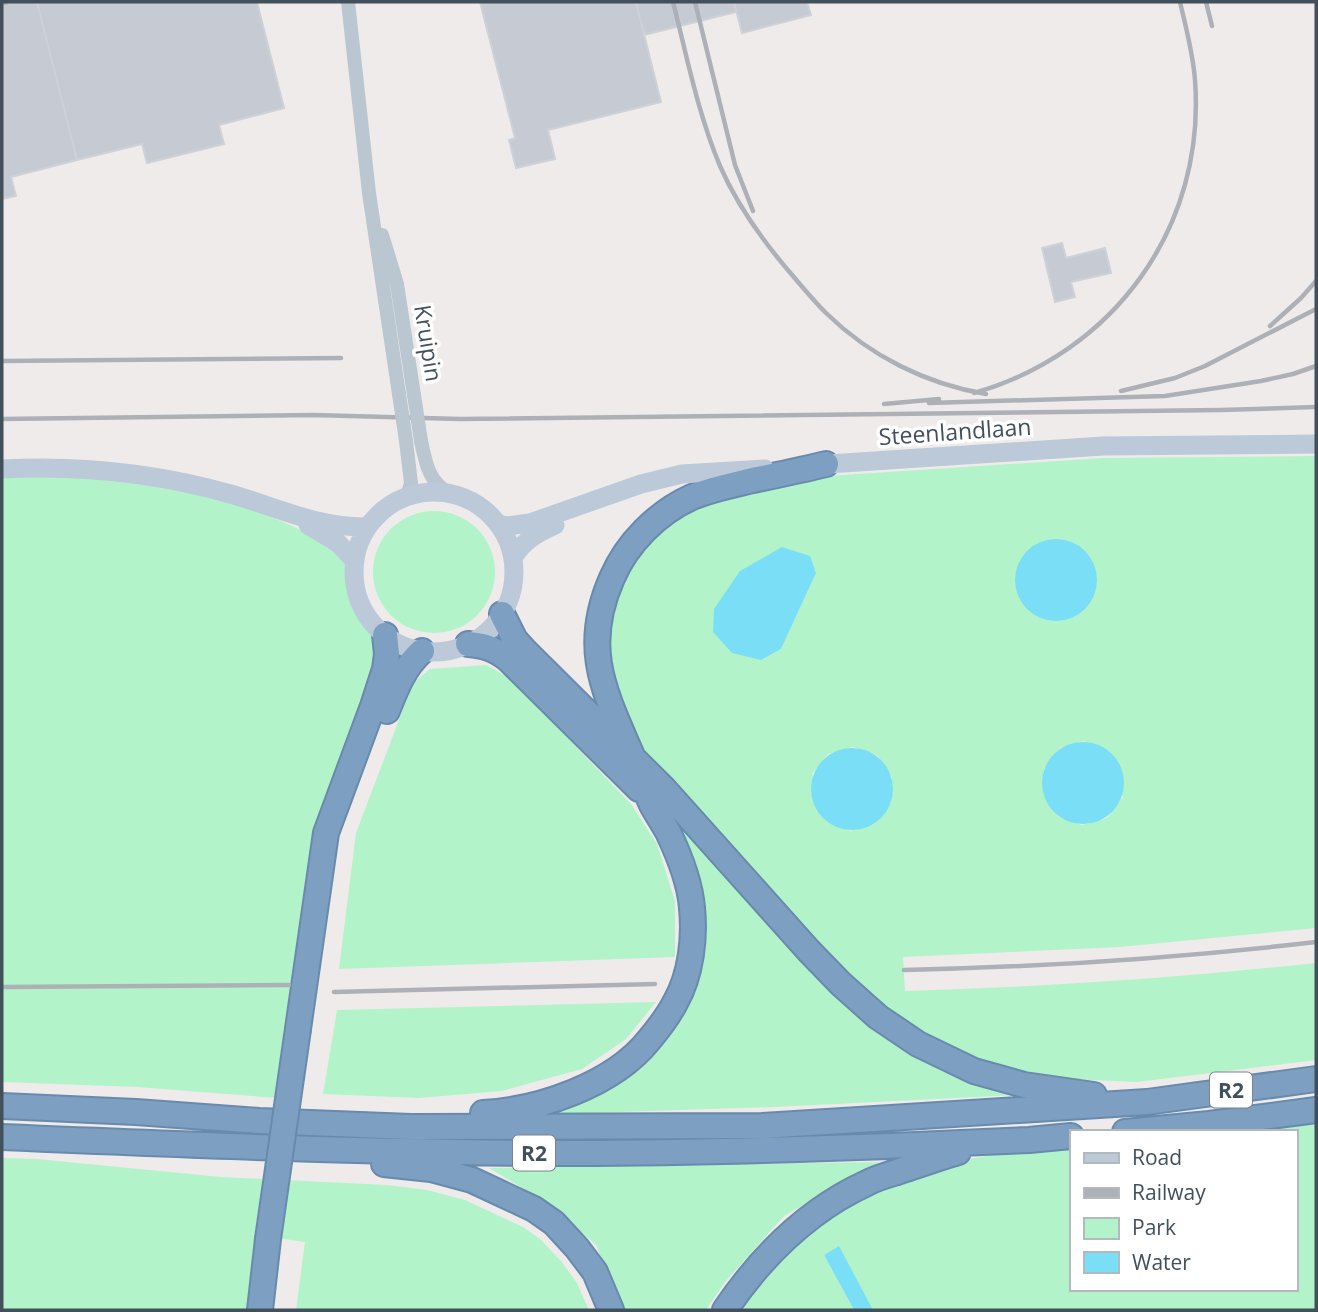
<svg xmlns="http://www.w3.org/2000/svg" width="1318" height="1312" font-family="'Open Sans',sans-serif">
<rect width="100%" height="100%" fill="#efebeb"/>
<path fill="#b2f3ca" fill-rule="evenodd" d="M1316 456V928L1120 947 903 957 905 991C1043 987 1179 978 1316 963V1060L1137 1082 1071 1079 1026 1073 978 1059 924 1034 885 1008 849 975 644 751 622 704 614 677 610 647 611 623 618 596 628 572 640 554 654 539 675 522 696 510 723 499 827 476 1103 458ZM816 573 781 649 761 660ZM1084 741 1123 797 1107 818 1082 825 1058 816 1044 768 1060 748ZM853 747 877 755 892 777 891 803 875 823 850 831 812 774 828 754Z
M45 476C70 477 95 478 120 481 183 488 279 510 330 548 336 553 341 558 346 564L345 578 349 596 356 614 366 629 376 639 378 654 289 1028H284L277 1098 137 1087 2 1082V478Z
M373 572a61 61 0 1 1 122 0a61 61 0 1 1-122 0Z
M486 665 510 678 631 804 657 844 675 901V957L339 969 356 833 413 683 430 669Z
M678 822 852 1010 1016 1095 775 1107 556 1114 634 1072 676 1024 702 906Z
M656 1002 626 1039 582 1069 502 1091 419 1098 323 1094 337 1010Z
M1316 1123V1310H873L838 1247 824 1255 854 1310H736L746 1296 813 1226 872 1190 962 1160 1030 1149 1071 1146V1289H1295V1132H1249Z
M2 1158 37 1159 221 1177 387 1185 427 1190 465 1200 523 1227 540 1239 561 1261 577 1283 589 1310H296L305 1242 251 1234 257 1237 249 1310H2Z
M879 1162 784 1216 725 1282 706 1310H623L596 1245 549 1204 489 1168Z"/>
<path fill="#7adff6" d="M1015 580a41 41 0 1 1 82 0a41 41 0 1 1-82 0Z
M782 547 810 556 816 573 781 649 761 660 732 653 713 632 714 609 740 571Z
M1042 783a41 41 0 1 1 82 0a41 41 0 1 1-82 0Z
M811 789a41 41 0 1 1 82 0a41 41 0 1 1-82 0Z
M839 1246 873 1310H854L824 1255Z"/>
<path fill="#c6cad2" stroke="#ced2d8" stroke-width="2" d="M2 2H37L77 160 11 177 16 196 2 199Z
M37 2H257L284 108 219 125 224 144 147 163 142 144 77 160Z
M480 2H636L661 102 548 130 555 159 516 168 509 140 515 138Z
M636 2H734L736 12 644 35Z
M734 2H807L811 15 742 33Z
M1062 243 1066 258 1105 248 1111 273 1071 282 1075 297 1055 302 1042 248Z"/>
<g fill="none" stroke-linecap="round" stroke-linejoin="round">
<g stroke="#688aad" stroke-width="28">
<path id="motorway" d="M502 614 515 640 525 651 664 789 809 951 841 984 878 1017 918 1044 974 1071 1024 1085 1094 1095
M468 644C484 645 495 649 508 659L639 789
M387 711C396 688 404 667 422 651
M298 1029 326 833 373 706 385 669 387 654 385 635
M2 1106 136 1112 259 1121 411 1127 762 1126 1147 1102 1316 1079
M483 1113C539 1110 613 1085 649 1040 659 1028 669 1015 676 1001 691 974 695 938 692 908 690 882 679 855 668 832 663 823 657 814 652 805 645 789 639 772 632 756 604 691 581 648 612 578 627 543 657 513 692 497 712 489 732 485 753 480 777 475 802 470 826 464
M1125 1132 1209 1124 1316 1110
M2 1137C192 1145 383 1153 574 1153 726 1153 877 1147 1029 1140L1071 1136
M384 1164 431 1169 472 1180 534 1209 554 1223 577 1248 595 1272 611 1310
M260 1310 268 1239
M725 1310C761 1257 808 1210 867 1183 876 1178 887 1175 897 1172 918 1165 938 1158 958 1152"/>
</g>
<path stroke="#bac7d0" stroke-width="14" d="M348 2 369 193 399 394
M382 235 397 284 414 395
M406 441 411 483 407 496
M421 441C426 463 428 481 449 493"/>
<path stroke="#bbc9d8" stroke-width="19" d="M813 465 1103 446 1316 444
M2 469C80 465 158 473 234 495 278 508 320 528 367 527
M354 572a80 80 0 1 1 160 0a80 80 0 1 1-160 0Z
M498 524 507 526 530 523 641 484 682 474 765 469
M308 525 338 543 355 561
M513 558C523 541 537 533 555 525"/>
<use href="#motorway" stroke="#7c9fc2" stroke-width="24"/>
<path stroke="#adb1b7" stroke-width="4.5" d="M673 2C687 57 698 114 720 166 737 205 760 237 787 269 800 284 812 299 826 313 870 356 926 384 986 394
M695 2 735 165 753 211
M1206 2 1212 26
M2 3 7 2
M1270 326 1301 298 1316 281
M2 361 341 358
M1121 391 1175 378 1205 366 1316 309
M974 393C1114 353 1206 227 1195 80 1193 53 1186 28 1180 2
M929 403 1165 396 1261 381 1293 374 1316 366
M884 404 939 399
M2 419 313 415 460 419 1221 410 1316 407
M904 970C1042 967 1179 958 1316 942
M2 987 289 985
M334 992 655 984"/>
<g stroke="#688aad" stroke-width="28" stroke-linecap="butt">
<path id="motorway-bridge" d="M268 1239 298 1029"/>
</g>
<path stroke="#bac7d0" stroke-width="14" d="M399 394 406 441
M414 395 421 441"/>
<use href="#motorway-bridge" stroke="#7c9fc2" stroke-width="24"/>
</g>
<g text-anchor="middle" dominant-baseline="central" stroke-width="7" stroke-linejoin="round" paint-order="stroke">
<g fill="#fff" stroke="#7b848c" stroke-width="2">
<rect x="1210" y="1072.5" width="42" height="35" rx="5"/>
<rect x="513" y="1135.5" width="42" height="35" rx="5"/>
</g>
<g font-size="21" font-weight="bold" fill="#42505b">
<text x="1231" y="1090">R2</text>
<text x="534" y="1153">R2</text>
</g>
<g font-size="23" fill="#42505b" stroke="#fff">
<text transform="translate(429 343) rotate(81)">Kruipin</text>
<text transform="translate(955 431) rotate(-4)">Steenlandlaan</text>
</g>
</g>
<rect width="1318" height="1312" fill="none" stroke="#42505b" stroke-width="7"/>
<rect x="1070" y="1130" width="228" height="161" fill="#ffffff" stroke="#b3b9bd" stroke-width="2"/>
<rect x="1084" y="1153" width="35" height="10" fill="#bbc9d8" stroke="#b3b9bd" stroke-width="2"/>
<text x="1132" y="1165" font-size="21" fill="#42505b">Road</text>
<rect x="1084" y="1188" width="35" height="10" fill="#adb1b7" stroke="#b3b9bd" stroke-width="2"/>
<text x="1132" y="1200" font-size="21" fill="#42505b">Railway</text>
<rect x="1084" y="1218" width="35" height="21" fill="#b2f3ca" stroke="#b3b9bd" stroke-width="2"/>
<text x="1132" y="1235" font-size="21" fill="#42505b">Park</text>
<rect x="1084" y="1252" width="35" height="21" fill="#7adff6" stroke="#b3b9bd" stroke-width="2"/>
<text x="1132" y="1270" font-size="21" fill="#42505b">Water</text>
</svg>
